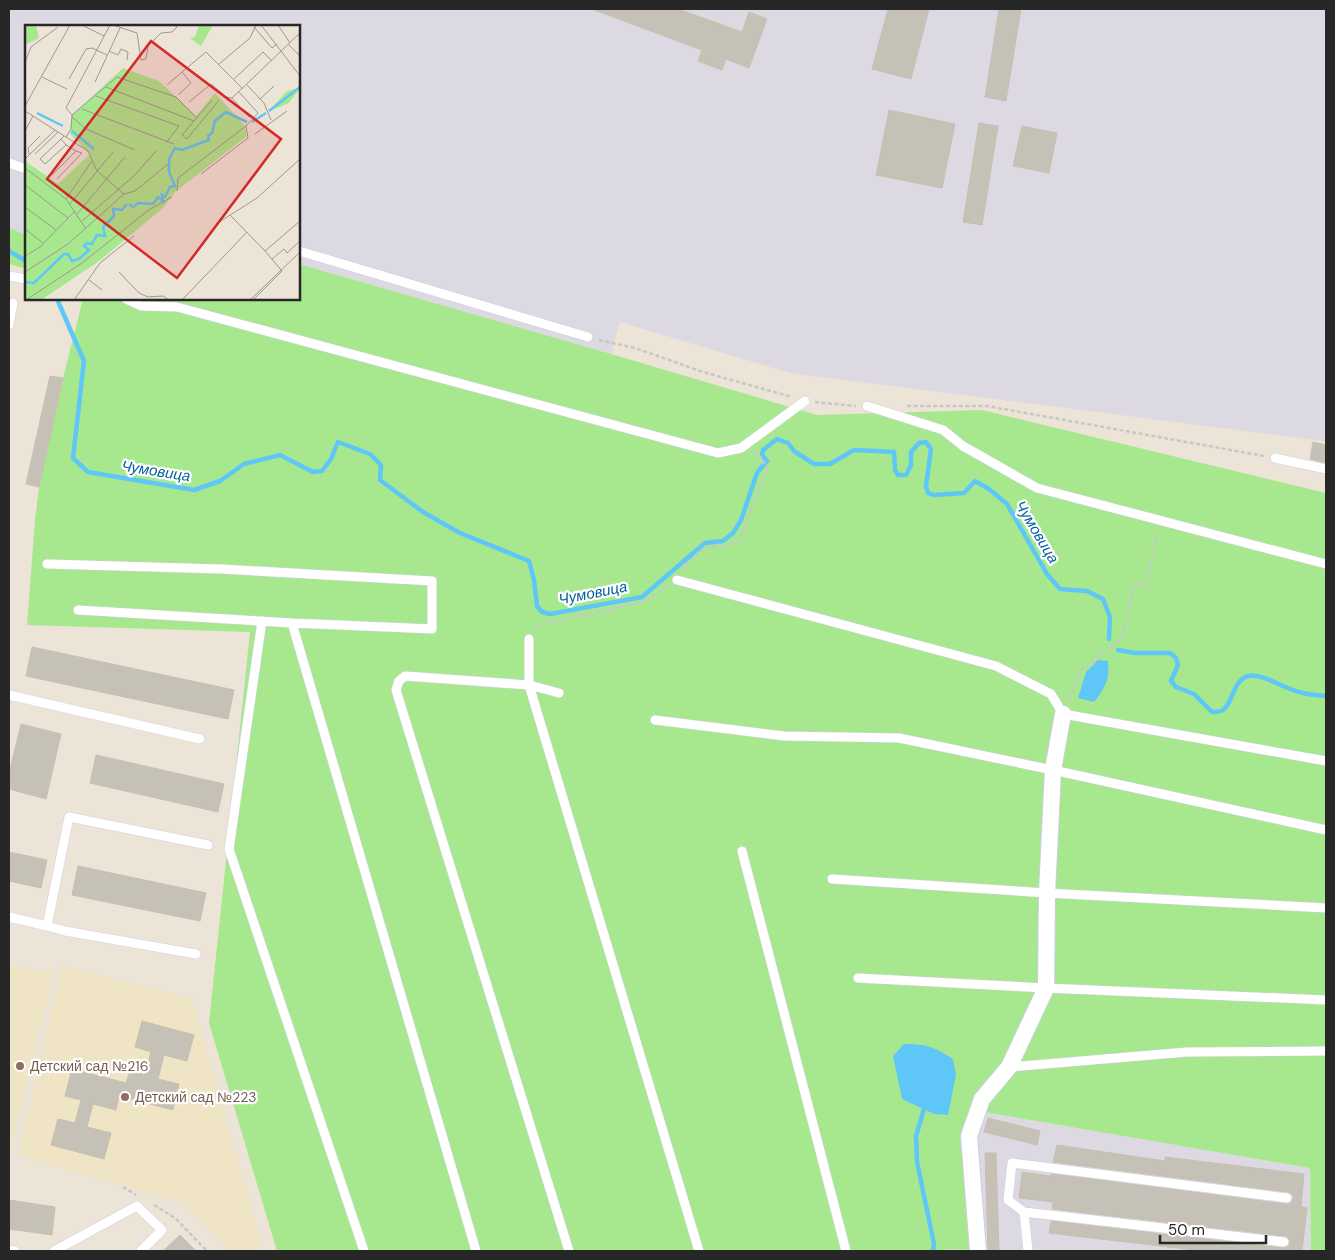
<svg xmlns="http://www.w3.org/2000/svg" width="1335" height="1260" font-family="'DM Sans',sans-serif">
<rect width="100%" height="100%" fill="#ece4d7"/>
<path fill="#dcd9e3" d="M9 9H1326V441L790 373 620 322 611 354 299 264V26H26V266L9 257Z
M978 1111 1310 1168 1311 1251H945V1249L977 1250Z"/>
<path fill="#efe4c4" d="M9 964 53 974 9 1158Z
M62 966 192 999 262 1245 246 1251H229L184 1203 18 1155Z"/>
<path fill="#a7e88e" d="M9 228 26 235V269L9 264Z
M299 264 611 354 817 415 982 410 1326 493V1251H1311L1310 1168 978 1111V1250L946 1249 945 1251H277L209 1023 250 632 27 625 35 520 39 487 63 378 83 299H299Z"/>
<path fill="#5fc6f8" d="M1098 660 1108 661C1110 678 1105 689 1094 702L1078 698 1086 672Z
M904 1044C926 1044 935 1047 953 1059L956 1075 948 1115 934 1114 902 1099 893 1056Z"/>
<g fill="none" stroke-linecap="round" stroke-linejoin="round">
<path stroke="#5fc6f8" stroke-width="4.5" d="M9 251 26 261
M57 299 84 361 73 458 88 472 194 490 220 481 244 464 280 455 313 472 322 471 331 459 338 442 370 454 381 465 380 480 423 512 460 533 529 561 534 580 537 606 542 612 550 614 642 597 705 543 723 541 733 533 741 520 757 473 767 461 762 455 763 450 777 439 788 443 794 451 814 464H830L854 450 894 452 895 470 898 475H906L911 465V452L919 443 926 442 931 449 926 486 928 493 934 495 964 493 975 481 989 489 1007 504 1047 574 1060 589 1087 591 1103 599 1110 617 1109 639
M1118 650 1135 653H1170L1176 658 1178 665 1171 681 1176 687 1194 694 1212 712C1216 712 1220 712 1223 710 1234 702 1232 681 1248 676 1261 672 1288 691 1303 693 1310 695 1319 695 1326 696
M924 1109 916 1136 917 1162 934 1244 933 1251"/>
</g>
<path fill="#c6c1b7" stroke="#c7c0b1" d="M594 9H678L742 32 749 12 767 19 749 68 726 59 722 70 698 61 702 50 594 10Z
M888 9H929L911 79 872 69Z
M999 9H1021L1006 101 985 97Z
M889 110 955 124 942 188 876 175Z
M979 123 998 126 982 225 963 222Z
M1022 126 1057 133 1049 173 1013 166Z
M50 376 63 378 39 487 26 484Z
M1313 442 1326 445V463L1310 459Z
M32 647 234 690 228 719 26 676Z
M21 724 61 734 46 799 9 789V773Z
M96 755 224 784 218 812 90 783Z
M9 852 47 860 41 888 9 881Z
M78 866 206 893 200 921 72 895Z
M142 1021 194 1035 187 1061 164 1055 158 1079 179 1084 173 1110 119 1096 116 1110 93 1104 87 1127 111 1133 104 1159 51 1145 58 1119 75 1123 81 1100 65 1096 72 1069 126 1083 130 1071 145 1075 151 1052 135 1047Z
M988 1118 1040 1131 1037 1145 984 1132Z
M1057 1145 1165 1161V1157L1304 1174 1301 1207 1307 1208 1302 1251H1203L1049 1233 1051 1221 1283 1248 1289 1246 1290 1242 1288 1237 1285 1236 1052 1209 1053 1202 1019 1198 1022 1172 1051 1176V1174L1286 1204H1290L1293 1199V1195L1288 1192 1053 1162Z
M985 1153H996L999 1251H988Z
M9 1200 55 1207 52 1235 9 1229Z
M180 1235 196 1251H163Z"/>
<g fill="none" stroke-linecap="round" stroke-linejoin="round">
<g stroke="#cccfe2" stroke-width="10">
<path id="service" d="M9 163 26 169
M299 251 588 337
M9 276 26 279
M126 299 141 306 177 307 718 453 741 448 805 401
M9 325 13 303
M867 406 943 430 963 446 1037 488 1326 564
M1275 458 1326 469
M47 564 221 569 432 581V629L292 623
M677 580 996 666 1051 694 1063 714 1326 761
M78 610 292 623 476 1251
M262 621 229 849 364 1251
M529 639V685L699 1251
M559 693 529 685 405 676 399 681 396 690 569 1251
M9 695 200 739
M655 720 784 736 899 738 1053 770 1326 830
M742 851 846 1251
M832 879 1047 893 1326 908
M9 917 47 926
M196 954 65 931 47 926 69 817 208 845
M858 978 1046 988 1326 1000
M1009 1067 1187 1052 1326 1051
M1024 1212 1008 1200 1012 1163 1287 1198
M9 1250 15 1251
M54 1251 137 1206 162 1230 141 1251
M1028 1251 1024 1212 1284 1242"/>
</g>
<g stroke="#cccfe2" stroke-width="18">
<path id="minor" d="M978 1251 969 1136 982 1099 1009 1067 1046 988 1047 893 1053 770 1063 714"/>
</g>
<path stroke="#c7c7c7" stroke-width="2.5" stroke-dasharray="4 2.5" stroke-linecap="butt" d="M599 340 635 348 703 372 792 397
M815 402 856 406
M907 406H987L1264 456
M682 570 697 554 707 548 727 546 739 541 767 469 761 458 754 451
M534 629 535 626 645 601 669 585
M1068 701 1081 671 1122 639 1134 584 1145 585 1158 532
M123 1187 136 1195
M154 1205 175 1218 207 1251"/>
<use href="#service" stroke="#fff" stroke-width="9"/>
<use href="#minor" stroke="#fff" stroke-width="16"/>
</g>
<g fill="#8d6e63" stroke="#fff" stroke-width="2">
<circle cx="20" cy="1066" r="5"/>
<circle cx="125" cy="1097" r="5"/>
</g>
<g text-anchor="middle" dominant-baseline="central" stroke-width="4.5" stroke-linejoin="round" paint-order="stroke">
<g font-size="14" fill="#785e54" stroke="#fff" text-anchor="start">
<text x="30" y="1066">Детский сад №216</text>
<text x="135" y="1097">Детский сад №223</text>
</g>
<g font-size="15" font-style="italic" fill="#0260a0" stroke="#fff">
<text transform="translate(156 471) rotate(9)">Чумовица</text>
<text transform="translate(1037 532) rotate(59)">Чумовица</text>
<text transform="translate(593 593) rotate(-11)">Чумовица</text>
</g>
</g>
<g transform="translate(25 25)">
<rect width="275" height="275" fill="#ece4d7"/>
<path d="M0 0H11L14 13 0 20ZM174 0H188L176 21 165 13 170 12ZM98 43 134 56 171 91 190 68 219 100 222 111 150 167 137 184 74 236 16 275H0V136L33 159 65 129 45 109 47 90ZM275 63 264 78 244 86 262 66Z" fill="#a7e88e"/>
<path fill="none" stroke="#5fc6f8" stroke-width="2.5" d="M244 86 275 62M12 88 38 101M227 97 241 88M47 106 69 124M104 179 108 182 113 178 128 179 133 172 138 176 137 170 140 172 145 162 150 161 144 147V134L150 123 157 125 184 115 183 111 187 108 190 96 201 87 222 97M0 257 9 258 39 229H43L47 236 54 234 64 225 59 221 62 218 67 219 72 210 80 211 78 202 89 191 88 184 97 185 102 179"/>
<path fill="none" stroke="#9d9891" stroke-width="1" d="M57 0 79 11M88 0 112 8 116 35 121 34 123 21 136 8 147 7 152 2 149 0M236 0 275 51M253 0 265 18M229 2 247 23 252 19M263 19 275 31M84 26 93 30 96 24 103 27 102 35M0 37 6 22 33 2M194 39 225 13 231 0M157 47 181 27 218 64M17 52 42 64M44 54 61 24 67 23 82 30M209 54 238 27 247 36M70 57 95 3M142 60 157 47 166 58 153 70M222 60 239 78 246 95M81 62 169 96 187 75M71 71 154 101 141 118M207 73 275 8M235 74 249 61M164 77 186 59 201 72 207 73 224 92M0 81 45 0M57 84 149 119M0 86 63 126 72 146 99 169M47 90 92 52 151 72 172 93M47 92 61 104 110 125M169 96 157 110 162 114 194 75M0 106 8 91M230 109 262 86M41 112 46 104 47 90 41 83 85 0M36 114 41 120 20 139 15 134 36 114 39 111M4 129 3 123 15 111M10 129 33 107M0 134 30 105M0 143 41 174M176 149 223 113 221 101 233 88 214 67M27 150 51 126 41 120M32 154 57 128 51 126M0 160 43 193M152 166 153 153 221 101M44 180 88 127M0 182 31 205M52 189 100 132M205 190 240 226 275 196M57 196 110 150 131 126M191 199 232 173 275 134M0 204 18 218M61 204 41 174 67 136M0 231 15 222 50 186M247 234 259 224 262 228 275 216M0 247 43 219 99 169 110 166 143 139M94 247 114 268 123 272 138 271 144 275M64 255 77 265M1 275 57 238 125 184 147 172M49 275 75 238 109 211M157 275 222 207M225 275 275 227M228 275 257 246 240 226"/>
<path fill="#d62828" fill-opacity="0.15" stroke="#d62828" stroke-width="2.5" d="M126 16 256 114 152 253 22 154Z"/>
<rect width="275" height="275" fill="none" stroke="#272727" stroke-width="2.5"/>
</g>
<rect width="1335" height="1260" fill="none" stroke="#272727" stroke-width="20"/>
<path d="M1160 1235v8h106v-8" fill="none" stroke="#272727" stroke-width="2.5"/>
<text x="1168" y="1235" font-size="15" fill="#272727" stroke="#ffffff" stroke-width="4" paint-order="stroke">50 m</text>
</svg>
